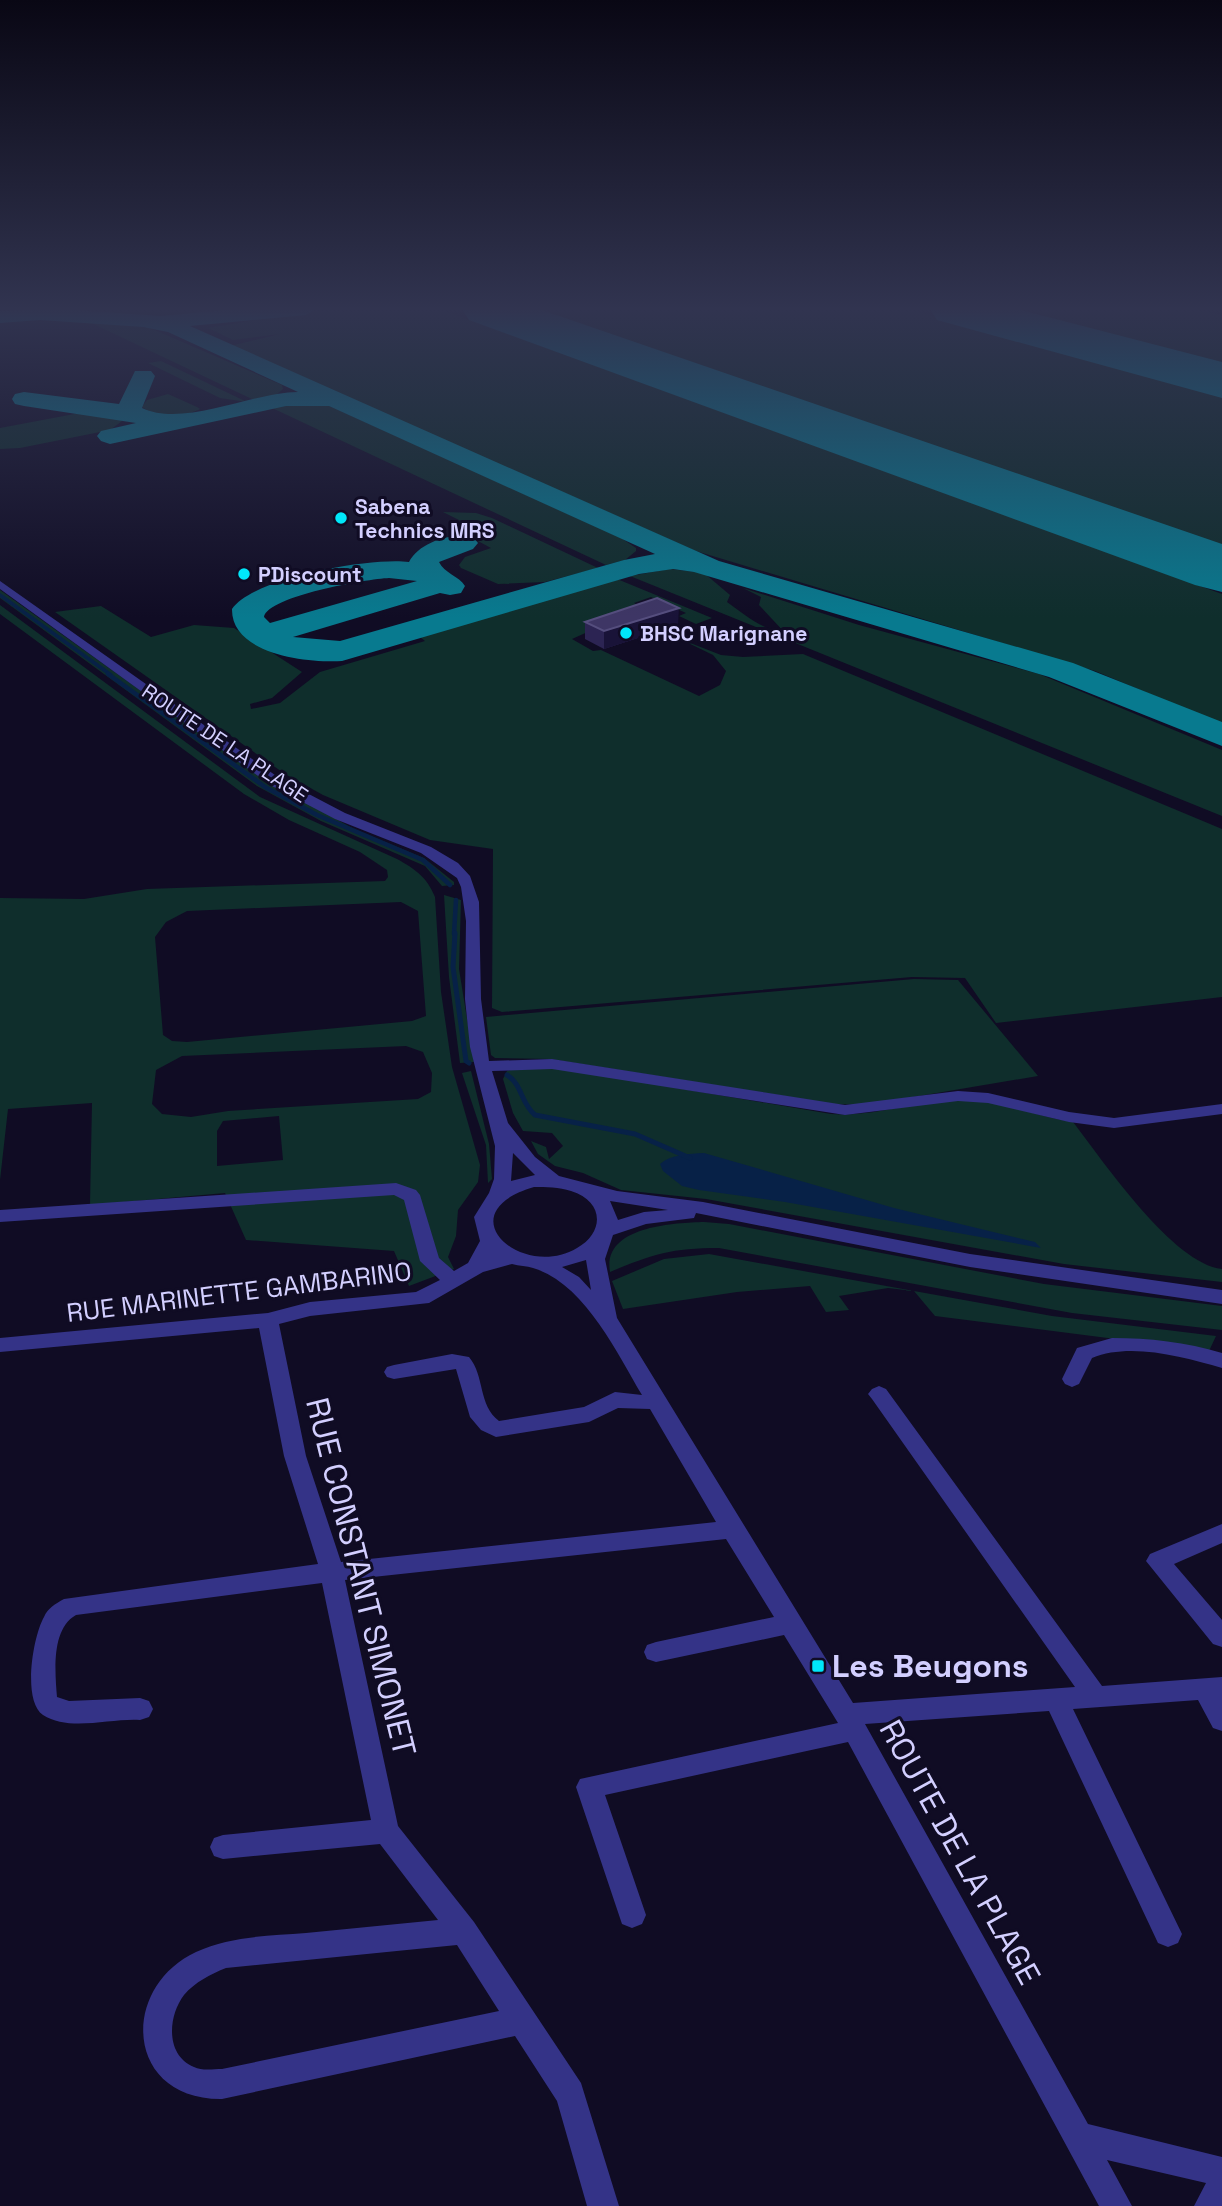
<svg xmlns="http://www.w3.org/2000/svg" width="1222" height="2206" font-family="'Space Grotesk',sans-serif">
<rect width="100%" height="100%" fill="#100c24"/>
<path fill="#0f2e2c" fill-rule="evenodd" d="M61 309H266L170 317 69 313Z
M337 309 340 312 442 310 1222 594V724L1095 671 696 551 230 346 280 334 233 340 208 328 262 319 266 316Z
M532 309H908L1222 395V549Z
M1026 309H1195L1222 315V367L1085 331Z
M87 321 150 328 282 385 283 389 275 396 254 400Z
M161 361 247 402 220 398 148 363Z
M168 394 197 407 200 409C185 417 157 418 142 407L147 400Z
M301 401 325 404 621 538 636 548V551L625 560 606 565 270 407Z
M85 412 114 414 122 421 110 430 20 448 0 449V428Z
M443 512 476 513 492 518 598 568 545 582 498 584 461 568 459 565 465 557 491 548 461 532 468 530 469 525Z
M670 569 704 573 730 595 727 602C745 615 763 630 786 634L759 605 761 597 743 588 859 625 1039 674 1222 750V816L630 576Z
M617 579 712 618 696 624 679 616 686 613 651 597 634 603 654 614 592 630 572 639 593 651 601 650 699 696 720 685 726 671 713 655 680 639 721 655 743 657 803 654 1222 829V997L996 1023 965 978 912 977 502 1012 492 1008 493 849 430 840 323 795 285 774 55 612 101 606 151 637 194 625 234 628 302 672 272 698 250 704 251 709 280 703 320 672 425 641 420 637Z
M0 590 267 781 354 829 424 858 454 882V885L442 886 425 866 321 821 257 786 0 598Z
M0 605 260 797 397 859C415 869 427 877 435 897L441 992 452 1067 480 1165 478 1182 458 1210 456 1236 448 1257 454 1269 409 1286 394 1251 246 1240 225 1193 90 1205 92 1103 8 1109 0 1180V898L84 899 147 889 385 881 388 877 387 870 360 852 289 820 244 794 0 614ZM401 902 418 911 426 1016 412 1021 187 1042 172 1041 163 1035 155 937 166 922 187 911ZM406 1046 423 1052 432 1073 431 1092 418 1099 228 1111 191 1117 162 1114 152 1104 156 1070 182 1056ZM279 1116 283 1160 217 1166V1131L223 1121Z
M444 895 461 900 459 969 474 1062 460 1063 449 977Z
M914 979 958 980 1038 1076 866 1105 834 1104 550 1059 495 1058 491 1055 486 1017Z
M517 1068 565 1069 831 1114C879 1118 924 1096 972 1100 1006 1103 1039 1117 1073 1122 1103 1161 1173 1264 1222 1269V1282L1064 1264 706 1199 621 1190 583 1173 555 1166 538 1154 531 1141 546 1147 549 1159 563 1146 552 1133 523 1131 513 1113 503 1079 507 1071Z
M471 1071 489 1144 492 1179 488 1183 486 1145 462 1073Z
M704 1222 729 1224 1044 1284 1222 1306V1330L1072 1313 719 1248C672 1248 653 1254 610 1272 602 1226 674 1223 704 1222Z
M709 1254 1052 1316 1216 1336 1209 1351 935 1316 914 1291 888 1288 839 1296 849 1310 826 1312 810 1286 737 1292 623 1309 612 1281 664 1259Z"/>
<path fill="#072147" d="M704 1153 894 1208 1035 1242 1041 1248 785 1202 699 1190 682 1186 663 1171 660 1164C671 1154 689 1154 704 1153Z"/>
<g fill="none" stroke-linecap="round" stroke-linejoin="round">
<path stroke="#072147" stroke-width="3.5" d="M0 595 111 675"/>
<path stroke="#072147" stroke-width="4.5" d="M108 674 265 787 317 815 423 860 450 885
M454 934 456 900"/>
<path stroke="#072147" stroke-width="5" d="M455 933 453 967 466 1061 469 1063
M507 1075C522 1084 521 1104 535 1115L635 1134 690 1158"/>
<path fill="#087a8f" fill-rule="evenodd" d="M59 309 161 316 236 309H316L306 315 190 326 719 561 1073 663 1222 722V746L1049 677 694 572 673 569 639 574 342 661C309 663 231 655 232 609 254 577 372 557 409 562 419 542 453 532 473 537L478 543 473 549 439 562C444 573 459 576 465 586L461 593 450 595 440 593 293 637 340 641 624 560 655 554 329 406H286L110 444 101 441 97 436 101 431 136 423 24 406 15 404 12 399 15 394 24 392 119 404 135 371H151L155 376 142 408C184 428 253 392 298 392L168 332 143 327 40 320 0 323V311ZM389 578 417 581 270 623 264 617C268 596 367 579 389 578Z
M986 309C1022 308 1058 327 1093 338L1096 343 1093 348C1075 352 997 325 986 309Z"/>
<path fill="#087a8f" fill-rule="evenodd" d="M462 309H539L1222 544V592L1195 585 469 320Z
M930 309H1017L1222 362V398L937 320Z"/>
<path fill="#343387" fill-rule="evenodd" d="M0 581 282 780 345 813 431 847 458 863 470 876 479 902 481 999 489 1061 552 1059 845 1105 958 1091 988 1093 1069 1112 1114 1118 1222 1104V1114L1114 1128 1069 1122 988 1103 958 1101 845 1115 552 1069 492 1071 508 1123 535 1157 559 1176 617 1191 703 1202 970 1254 1222 1290V1304L970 1267 696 1213 694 1218 646 1224 613 1235 605 1259 617 1318 853 1703 1075 1687 872 1399 868 1394 872 1389 879 1386 886 1389 1102 1686 1222 1677V1731L1213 1728 1198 1700 1073 1709 1182 1934 1178 1943 1168 1947 1158 1943 1049 1711 865 1724 1088 2124 1222 2157V2206H1194L1206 2183 1107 2160 1132 2206H1099L848 1742 605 1795 646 1915 642 1924 632 1928 622 1924 576 1787 580 1779 838 1723 784 1635 656 1662 647 1659 644 1652 647 1645 656 1642 774 1617 726 1539 345 1580 398 1826 474 1922 581 2083 619 2206H587L557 2101 515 2036 222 2099C125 2100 119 1988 196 1952 231 1936 268 1936 306 1933 350 1929 394 1924 438 1920L380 1844 223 1859 214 1856 210 1847 214 1838 223 1835 371 1820 322 1583 76 1615C51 1629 55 1672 57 1697L69 1701 140 1698 149 1701 153 1709 149 1717 140 1720C111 1718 69 1732 43 1715 22 1701 33 1636 44 1617 48 1608 55 1604 64 1599L318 1564 284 1456 259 1328 0 1352V1338L268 1313 310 1302 416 1292 440 1280 420 1261 404 1200 394 1195 0 1222V1210L396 1183 416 1190 420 1195 439 1258 454 1271 468 1263 480 1241 474 1217 489 1193 494 1179 495 1146 470 1047 465 999 466 921 461 887 457 878 421 853 335 819 272 786 0 589ZM513 1153 535 1175 511 1181ZM534 1187C546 1187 559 1187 571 1191 604 1201 605 1232 577 1248 522 1281 445 1213 534 1187ZM610 1201 668 1210 644 1212 618 1220ZM586 1260 591 1290 579 1277 562 1267ZM512 1264C519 1266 527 1266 533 1268 584 1283 617 1353 642 1395L615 1392 584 1407 499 1421C478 1405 485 1376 469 1357L452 1354 394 1365 387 1367 384 1372 387 1377 394 1379 456 1369 470 1417 481 1430 496 1437 589 1422 618 1408 650 1409 716 1522 341 1562 306 1456 279 1324 310 1316 429 1303 483 1272ZM457 1945 499 2011 222 2069C213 2069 202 2071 194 2067 165 2055 168 2016 184 1995 195 1982 211 1974 226 1968Z
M1112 1338C1149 1338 1186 1342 1222 1353V1368C1184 1357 1130 1342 1092 1358L1079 1384 1072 1387 1065 1384 1062 1379 1077 1348Z
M1222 1524V1543L1174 1564 1222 1620V1647L1213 1644 1146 1561 1150 1554Z"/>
</g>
<path fill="#2c2453" d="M585 622 678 625 604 649 585 639Z"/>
<path fill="#191338" d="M679 608 678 625 604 649V631Z"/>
<path fill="#3e3665" stroke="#554e7e" stroke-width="2" d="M657 598 679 608 604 631 585 622Z"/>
<linearGradient id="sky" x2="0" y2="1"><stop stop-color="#090714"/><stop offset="0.5" stop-color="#313450"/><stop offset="1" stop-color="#313450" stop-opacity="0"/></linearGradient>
<rect width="1222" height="618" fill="url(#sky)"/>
<g fill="#00e7fa" stroke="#100c24" stroke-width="2.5">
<circle cx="341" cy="518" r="7"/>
<circle cx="244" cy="574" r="7"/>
<circle cx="626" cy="633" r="7"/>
<rect x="811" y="1659" width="14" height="14" rx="3.5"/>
</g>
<g text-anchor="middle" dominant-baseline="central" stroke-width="6" stroke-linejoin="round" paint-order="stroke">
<g font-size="21" font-weight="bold" fill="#d3cfff" stroke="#100c24" text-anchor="start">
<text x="355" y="506">Sabena<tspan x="355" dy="24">Technics MRS</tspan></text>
<text x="258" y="574">PDiscount</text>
<text x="640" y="633">BHSC Marignane</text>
</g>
<g font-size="21" fill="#d3cfff" stroke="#100c24">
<text transform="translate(225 743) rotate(34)">ROUTE DE LA PLAGE</text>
</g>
<g font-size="26" fill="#d3cfff" stroke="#100c24">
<text transform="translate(239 1292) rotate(-7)">RUE MARINETTE GAMBARINO</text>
</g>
<g font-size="32" fill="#d3cfff" stroke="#100c24">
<text transform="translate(361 1577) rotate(76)">RUE CONSTANT SIMONET</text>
<text transform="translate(960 1852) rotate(61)">ROUTE DE LA PLAGE</text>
</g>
<g font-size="32" font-weight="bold" fill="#d3cfff" stroke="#100c24" text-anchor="start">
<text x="832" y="1666">Les Beugons</text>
</g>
</g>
</svg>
